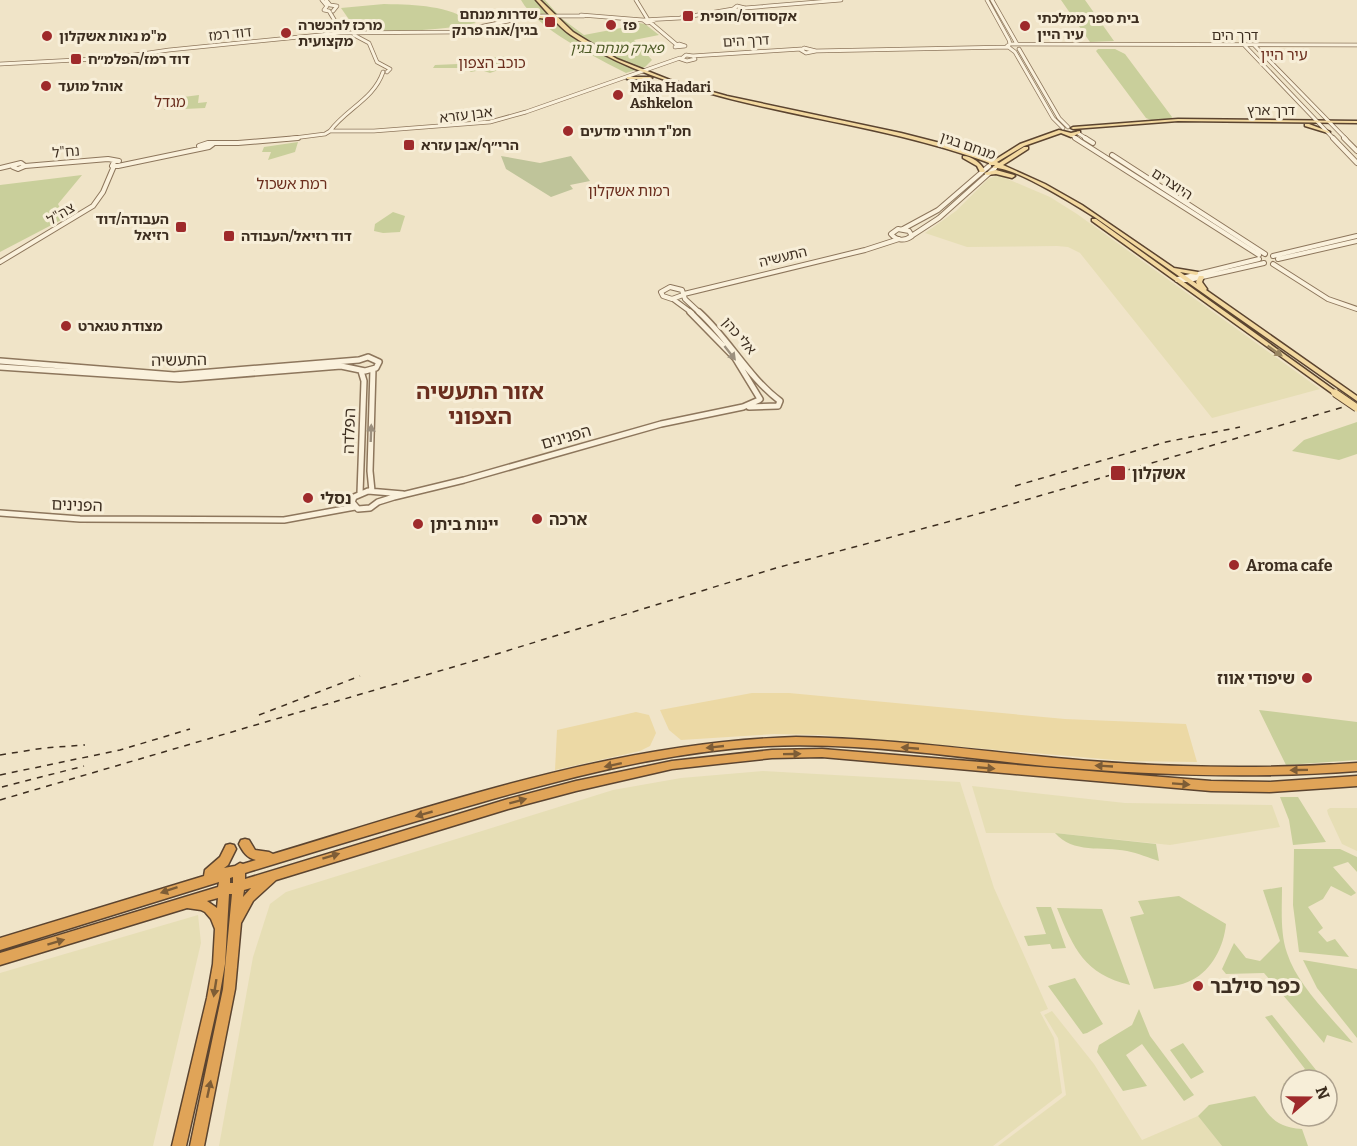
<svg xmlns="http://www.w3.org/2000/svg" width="1357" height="1146" font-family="Bitter,'Noto Sans Hebrew',serif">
<rect width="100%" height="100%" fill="#f0e4c8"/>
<path fill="#e6deb5" d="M998 175 1050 197 1077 214 1320 389 1212 418 1080 253 1068 247 1057 246 967 247 925 233 956 211 988 179Z
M763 771 960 782 994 888 1048 1009 1040 1012 1054 1038 1062 1093 993 1146H219L253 957 270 904 286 892 613 790 681 778Z
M972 786 1125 803 1272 805 1280 827 1170 845 1055 833H986Z
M1330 808H1357V851L1342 844 1328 814 1327 810Z
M198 915 201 943 153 1146H0V973Z
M1052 1011 1094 1064 1142 1140 1198 1116 1222 1146H998L1066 1095 1058 1038 1044 1015Z"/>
<path fill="#c9cf9b" d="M521 0H545L561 18 584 35 621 28 627 21 645 24 659 35 634 40 652 60 645 67 626 73C597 58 537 29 521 0Z
M1061 0H1085L1114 41 1090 42Z
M384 4C420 5 444 5 476 23 437 31 395 33 355 28L341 8Z
M1098 49H1115L1125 54 1172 117 1171 120H1151L1146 118 1096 51Z
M503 56 511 62H518V64H513L514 67H507L490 73 481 70 471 72 465 68H433L435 65 458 64Z
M199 95 198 103 207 102 205 108 164 110 168 99Z
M298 142 295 152 268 160 271 152H262L264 147Z
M82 175 58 204 65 218 0 252V185Z
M393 212 405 216 400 232 383 233 374 231 375 224Z
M1357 422V454L1339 460 1292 451 1304 440Z
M1259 710 1357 722V760L1286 765Z
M1280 797H1298L1326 842 1293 845 1289 820Z
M1055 833 1156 844 1159 861C1149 858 1138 853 1127 851 1102 846 1073 854 1055 833Z
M1294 849H1340L1357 857V872L1348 862 1333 867 1356 893 1351 896 1331 886 1323 899 1308 907 1323 928 1318 932 1327 942 1335 939 1349 957 1299 952 1293 905Z
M1282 887C1282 908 1280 933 1287 953 1297 985 1332 1018 1353 1043L1327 1035 1324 1043 1264 973 1226 974 1222 969 1234 943 1246 958 1260 961 1280 941 1263 890Z
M1179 896 1226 924C1224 946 1212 970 1192 980 1181 986 1166 987 1154 989L1130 917 1144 914 1138 901Z
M1036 907H1051L1066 948 1052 949 1050 944 1028 946 1024 936 1046 934Z
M1057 908 1102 909 1130 985C1084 974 1074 949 1057 908Z
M1303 960 1357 969V1038L1317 988Z
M1075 978 1103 1024 1087 1033 1083 1034 1048 986Z
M1139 1009 1150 1036 1194 1095 1184 1101 1142 1044 1126 1055 1147 1086 1123 1091 1097 1052 1099 1045 1132 1025Z
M1272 1015 1324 1080H1291V1093L1283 1084 1305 1069 1265 1017Z
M1183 1043 1204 1072 1191 1079 1170 1050Z
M1255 1096C1270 1116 1274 1127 1302 1129L1308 1146H1222L1198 1116 1209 1105Z"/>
<path fill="#ecd9a5" d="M752 693H789L1065 719 1186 724 1197 762 1126 761 821 735 774 734 681 740 669 730 660 710Z
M636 712 649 715 656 733 650 746 640 751 555 770 557 730Z"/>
<path fill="#bfc49a" d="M501 156 540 163 571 156 590 181 570 185 573 189 551 197 506 169Z"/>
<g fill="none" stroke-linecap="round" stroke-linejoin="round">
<g stroke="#8d765c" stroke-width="4.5">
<path id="minor-far2" d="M322 0 327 6 324 10 329 11 341 31
M326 0 330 5 337 6 333 11
M636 0 647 18
M987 0 1009 40 1010 44 1007 46 1015 52 1053 118 1063 128
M992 0 1017 44
M733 9 737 6 745 8 841 0
M581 15 643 20 647 23 655 20
M643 20 680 18 733 9 741 11 745 8
M651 23 677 45
M354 35 369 43 377 62 390 69 387 72
M679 44 685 46 675 47Z
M1010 44 1357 45
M1245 46 1334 139
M1255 46 1346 139
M804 48 816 51 806 53 801 50Z
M1019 49 1059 118 1068 127
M815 51 1009 47
M686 55 693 56 695 59 687 61 681 59Z
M692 56 801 49
M0 64 114 58 169 50 340 33 454 32 533 16H584
M330 131C346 109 374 99 383 72
M1078 133 1087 139
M1071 135 1078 139
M286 139 325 134 330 131H374L490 122 526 112 680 58"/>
</g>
<g stroke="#8d765c" stroke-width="6">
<path id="minor-far1" d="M1075 138 1259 255
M1085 138 1093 143
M1333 138 1357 163
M1344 138 1357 151
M199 146 208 143H238L298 138
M1112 155 1265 254
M114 162 112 166H118L209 147 213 144
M13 167 18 169 25 166 108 159 119 161
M0 168 21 163 25 166
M898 229 909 231 912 236C905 241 897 241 891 234Z
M903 229 938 210 989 166
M913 235 939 218 995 168
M1273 256 1357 236
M1278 259 1357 241
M0 262 93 206 103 192 114 166
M1273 264 1328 299 1357 309
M1178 279 1259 259
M1177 280H1189L1264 263
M684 294 865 250 899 239
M683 295 672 299 663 296 661 292 670 287 682 290 685 299 700 313
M673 299 692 313"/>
</g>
<g stroke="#8d765c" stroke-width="8">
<path id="minor" d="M690 312 735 358 760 399
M699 312C729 339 748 377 780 401L778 406 749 407
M0 361 174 375 359 360 368 357 379 362 376 368 365 371 341 366 180 379 0 367
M372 491 370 471 373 369
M360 493 364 381 361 371
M403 494 368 491 354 497 352 502 358 509 370 508 378 502 394 497 464 480 661 424 743 407 759 400
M0 513 80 519 284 520 355 507"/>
</g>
<g stroke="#5b4430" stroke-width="3">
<path id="major" d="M536 0H540L573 32 617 59 670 80 727 96 901 133 948 145 993 161 1020 144 1059 130 1071 133 1080 131V133L1071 137 1061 133 1024 146 997 162 999 163 1024 147H1028V149L1003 165 1045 184 1082 205 1174 268 1198 272V274L1196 275 1180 272 1197 284 1196 282 1199 276H1203L1204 277 1202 282 1207 289 1206 290 1357 396V401L1096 218C1077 206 1013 166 994 168L993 167 995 165H989V163L984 161C892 128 794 118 701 91 655 78 611 62 571 35 559 27 546 11 536 0Z
M532 15 547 17 549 18 547 19 533 17Z
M629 77H650L652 78 650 79H627V77Z
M1178 119 1357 121V123L1178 121 1073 129 1071 128 1073 127Z
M1305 124H1309L1330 132 1328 133 1305 126Z
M963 156C972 156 981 163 985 171L984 172H980L977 166 963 158Z
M996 170 1014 175 1015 176 1012 178 996 174 987 175 984 173Z
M1092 219H1096L1337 392V394H1333L1092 221Z"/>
</g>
<g stroke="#5b4430" stroke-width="3">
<path id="highway" d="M796 737C894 738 992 753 1090 761 1179 768 1268 769 1357 763V771C1253 779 1149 775 1045 766 953 757 861 742 768 746 670 751 573 776 479 803 401 825 323 849 245 873V879L508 799 576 781 672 761 772 750 822 749 1211 781 1270 782 1357 776V786L1270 792 1211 791 822 757 772 758 672 769 576 791 508 809 276 880 253 901 241 923 235 989 204 1146H190L223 989 232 894H229L225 964 219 998 186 1146H172L207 998 213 964 215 929 211 919 205 912 201 910 187 908 0 965V953L218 887 219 882 0 950V938L204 876 205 870 220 857 226 845 230 844 234 845 236 849 228 865 224 868 235 866 240 863 243 864 256 860C247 858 243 852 239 844L241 840 245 839 249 840 255 850 269 852 273 854C442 803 618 742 796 737ZM233 877V883H230V878ZM251 888 243 897 244 890ZM218 898 217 908 207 901Z"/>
</g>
<use href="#minor-far2" stroke="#faf1dc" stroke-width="3"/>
<use href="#minor-far1" stroke="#faf1dc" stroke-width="4"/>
<use href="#minor" stroke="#faf1dc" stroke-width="5"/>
<use href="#major" fill="#f3d9a0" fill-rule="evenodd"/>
<use href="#highway" fill="#e0a458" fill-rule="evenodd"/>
<path stroke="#3d2e20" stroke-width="1.5" stroke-dasharray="6 6" stroke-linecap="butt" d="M1015 486 1166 442 1240 427
M259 715 360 676
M0 755 44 748 85 745
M0 775 120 750 190 729
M2 787 84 766
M0 800 477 660 776 568 981 513 1357 403"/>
<g stroke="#5b4430" stroke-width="9" stroke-linecap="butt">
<path id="major-bridge" d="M1335 393 1357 408"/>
</g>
<use href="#major-bridge" stroke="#f3d9a0" stroke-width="7"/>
</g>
<defs><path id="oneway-solid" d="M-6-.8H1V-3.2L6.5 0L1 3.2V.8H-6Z" transform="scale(1.5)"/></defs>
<use fill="#988460" href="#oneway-solid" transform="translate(1275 351) rotate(35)"/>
<g fill="#9c907e">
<use href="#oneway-solid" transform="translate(730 353) rotate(52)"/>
<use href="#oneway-solid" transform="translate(371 433) rotate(-88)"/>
</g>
<g fill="#7e5d36">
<use href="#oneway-solid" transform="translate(715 747) rotate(174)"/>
<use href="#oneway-solid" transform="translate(910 748) rotate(-175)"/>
<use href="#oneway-solid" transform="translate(792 754) rotate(-1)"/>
<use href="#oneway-solid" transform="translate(613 765) rotate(168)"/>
<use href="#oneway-solid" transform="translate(1104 766) rotate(-177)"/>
<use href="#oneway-solid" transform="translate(986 768) rotate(5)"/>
<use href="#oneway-solid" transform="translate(1299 770) rotate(179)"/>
<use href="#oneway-solid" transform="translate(1181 784) rotate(4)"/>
<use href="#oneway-solid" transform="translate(518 801) rotate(-15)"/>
<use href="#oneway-solid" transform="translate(424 814) rotate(164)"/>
<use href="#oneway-solid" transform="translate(331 856) rotate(-17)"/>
<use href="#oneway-solid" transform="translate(169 890) rotate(161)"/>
<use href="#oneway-solid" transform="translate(56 942) rotate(-17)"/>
<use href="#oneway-solid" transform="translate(215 988) rotate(99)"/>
<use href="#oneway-solid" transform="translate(209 1089) rotate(-78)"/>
</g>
<g fill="#9e2a2b" stroke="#f7eed8" stroke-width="2">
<rect x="682" y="10" width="12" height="12" rx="3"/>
<rect x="544" y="16" width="12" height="12" rx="3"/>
<circle cx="611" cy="25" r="6"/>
<circle cx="1025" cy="26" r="6"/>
<circle cx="286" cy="33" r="6"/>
<circle cx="47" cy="36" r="6"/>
<rect x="70" y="53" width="12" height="12" rx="3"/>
<circle cx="46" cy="86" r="6"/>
<circle cx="618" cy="95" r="6"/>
<circle cx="568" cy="131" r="6"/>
<rect x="403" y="139" width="12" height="12" rx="3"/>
<rect x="175" y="221" width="12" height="12" rx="3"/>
<rect x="223" y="230" width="12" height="12" rx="3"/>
<circle cx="66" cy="326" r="6"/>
<rect x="1110" y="465" width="16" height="16" rx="3"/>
<circle cx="308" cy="498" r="6"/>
<circle cx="537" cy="519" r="6"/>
<circle cx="418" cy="524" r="6"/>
<circle cx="1234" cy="565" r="6"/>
<circle cx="1307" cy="678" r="6"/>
<circle cx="1198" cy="986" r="6"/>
</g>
<g text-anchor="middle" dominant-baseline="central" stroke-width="6" stroke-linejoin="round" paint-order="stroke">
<g font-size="14" font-weight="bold" fill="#3d2e20" stroke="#f7eed8" text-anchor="start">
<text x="538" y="14" text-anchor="end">שדרות מנחם<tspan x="538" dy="16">בגין/אנה פרנק</tspan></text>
<text x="700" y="16">אקסודוס/חופית</text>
<text x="1037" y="18">בית ספר ממלכתי<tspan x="1037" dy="16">עיר היין</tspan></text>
<text x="298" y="25">מרכז להכשרה<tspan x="298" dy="16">מקצועית</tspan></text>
<text x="623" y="25">פז</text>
<text x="59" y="36">מ"מ נאות אשקלון</text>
<text x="88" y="59">דוד רמז/הפלמ״ח</text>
<text x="58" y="86">אוהל מועד</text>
<text x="630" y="87">Mika Hadari<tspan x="630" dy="16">Ashkelon</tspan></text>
<text x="580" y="131">חמ"ד תורני מדעים</text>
<text x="421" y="145">הרי״ף/אבן עזרא</text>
<text x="169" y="219" text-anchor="end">העבודה/דוד<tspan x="169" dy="16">רזיאל</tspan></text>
<text x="241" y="236">דוד רזיאל/העבודה</text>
<text x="78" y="326">מצודת טגארט</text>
</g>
<g font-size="14" fill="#3d2e20" stroke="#f7eed8">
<text transform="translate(230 34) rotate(-6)">דוד רמז</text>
<text x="1235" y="35">דרך הים</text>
<text transform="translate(746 41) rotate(-3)">דרך הים</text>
<text x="1271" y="110">דרך ארץ</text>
<text transform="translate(466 115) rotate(-7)">אבן עזרא</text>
<text transform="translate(968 146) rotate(19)">מנחם בגין</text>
<text transform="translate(66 152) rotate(-5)">נח"ל</text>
<text transform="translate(1172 184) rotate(33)">היוצרים</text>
<text transform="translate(61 214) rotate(-31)">צה"ל</text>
<text transform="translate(783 257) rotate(-13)">התעשיה</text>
<text transform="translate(739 336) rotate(49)">אלי כהן</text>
</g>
<g font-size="14" font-style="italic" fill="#4d5a26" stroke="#f7eed8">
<text x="617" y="48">פארק מנחם בגין</text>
</g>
<g font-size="15" fill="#6b2e1e" stroke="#f7eed8">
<text x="1284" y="55">עיר היין</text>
<text x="492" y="63">כוכב הצפון</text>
<text x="170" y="102">מגדל</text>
<text x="292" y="184">רמת אשכול</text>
<text x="629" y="191">רמות אשקלון</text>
</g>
<g font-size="16" fill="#3d2e20" stroke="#f7eed8">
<text transform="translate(179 360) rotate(-1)">התעשיה</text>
<text transform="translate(349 431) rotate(-88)">הפלדה</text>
<text transform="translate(566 437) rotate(-16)">הפנינים</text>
<text transform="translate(77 505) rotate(2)">הפנינים</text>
</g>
<g font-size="16" font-weight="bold" fill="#3d2e20" stroke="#f7eed8" text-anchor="start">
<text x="1132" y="473">אשקלון</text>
<text x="320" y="498">נסלי</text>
<text x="549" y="519">ארכה</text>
<text x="430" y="524">יינות ביתן</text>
<text x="1246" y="565">Aroma cafe</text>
<text x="1295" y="678" text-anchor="end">שיפודי אווז</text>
</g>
<g font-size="20" font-weight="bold" fill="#3d2e20" stroke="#f7eed8" text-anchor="start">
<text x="1210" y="986">כפר סילבר</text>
</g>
<g font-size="22" font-weight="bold" fill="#6b2e1e" stroke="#f7eed8">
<text x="480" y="391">אזור התעשיה<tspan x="480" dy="25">הצפוני</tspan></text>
</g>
</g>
<g transform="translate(1309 1098) rotate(70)"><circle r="28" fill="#f7eed8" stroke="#ada18e" stroke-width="1.5"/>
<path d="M0-4.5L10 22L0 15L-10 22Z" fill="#9e2a2b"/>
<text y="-9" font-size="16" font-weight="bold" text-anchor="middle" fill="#3d2e20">N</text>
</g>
</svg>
